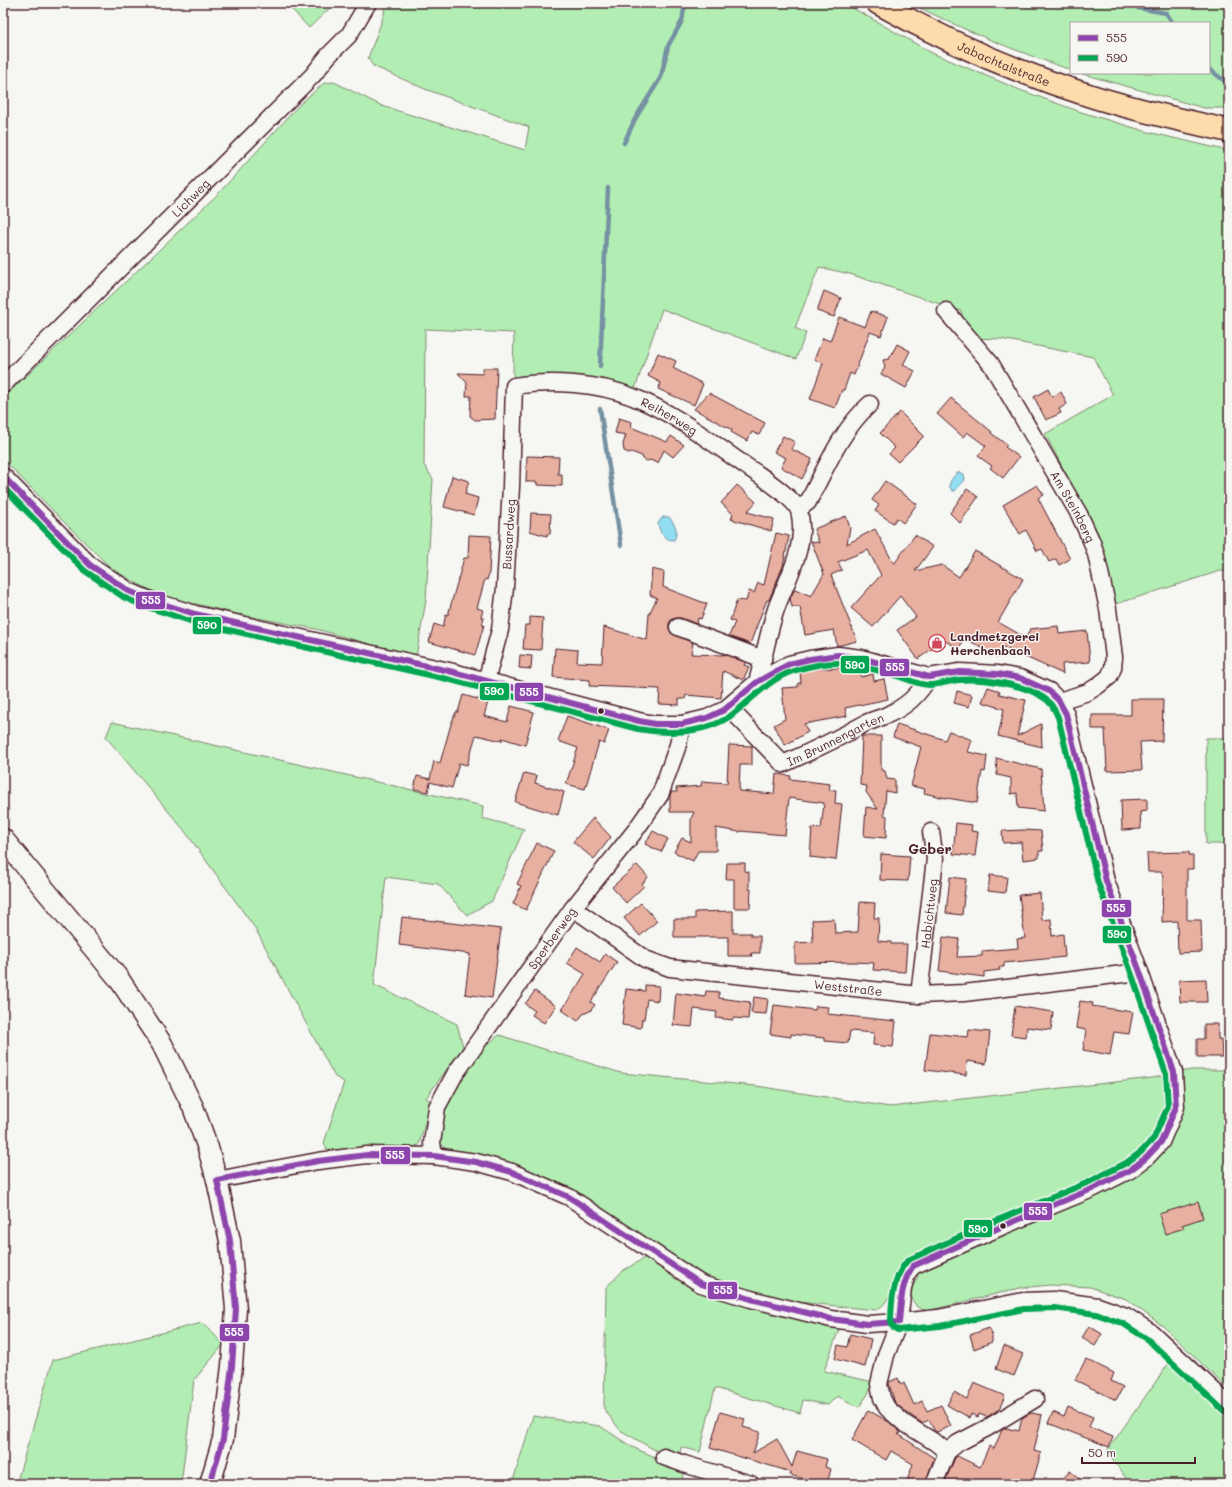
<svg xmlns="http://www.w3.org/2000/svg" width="1232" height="1487" font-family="Mali,sans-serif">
<rect width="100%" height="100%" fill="#f6f6f2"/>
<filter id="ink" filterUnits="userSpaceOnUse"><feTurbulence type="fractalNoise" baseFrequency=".025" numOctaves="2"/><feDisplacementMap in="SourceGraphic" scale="8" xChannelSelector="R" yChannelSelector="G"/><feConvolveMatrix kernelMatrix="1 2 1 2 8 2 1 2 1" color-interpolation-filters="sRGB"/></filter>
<g filter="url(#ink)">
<path fill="#b2eeb3" stroke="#7e866f" d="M286 3H335L309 28Z
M385 3H844L932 53 1020 90 1081 112 1148 132 1229 151V571H1220L1113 605 1100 538 1045 434 1113 395 1093 357 1002 339 968 338 961 311 850 274 819 267 795 328 806 333 796 359 662 309 635 389 619 391 515 385 513 373 514 333 425 329 424 465 433 479 426 600 416 657 316 629 237 614 171 598 146 588 113 570 64 522 3 459V398L218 194 300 104 324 83 334 82 382 106 525 150 529 127 425 89 373 66 368 58 384 15Z
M911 3H1229V108H1204L1079 73H1209V23H1071V70C1016 51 962 30 911 3Z
M112 722 483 806 482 818 524 829 492 901 467 915 438 884 386 877 374 985 457 1024 463 1047 426 1098 431 1101 419 1145 409 1148 329 1154 324 1143 344 1082 335 1077 255 928 184 830 106 737Z
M1206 738H1229V844H1206Z
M499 1035 621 1073 756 1086 890 1107 1152 1078 1191 1070H1229V1390L1164 1327 1126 1299 1090 1287 1050 1285 1020 1288 927 1311 917 1307 911 1298V1290L918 1276 916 1257C913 1259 908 1260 905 1263 890 1276 894 1304 875 1310L798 1302 756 1294 731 1285 704 1275 627 1226 449 1152 440 1143V1124L459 1075 478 1052Z
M646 1257 713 1295 843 1318 824 1371 873 1382 868 1394 859 1407 837 1396 828 1405 803 1400 800 1413 715 1388 700 1452 681 1447 679 1459 653 1449 620 1430 604 1409 606 1287 624 1270Z
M202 1323 224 1344 194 1380 181 1484H16L53 1360Z
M1171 1360 1229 1418V1484H1130L1107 1451Z
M533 1416 600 1426 632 1447 685 1470 681 1484H512Z"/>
<path fill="#91ddf1" stroke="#7591a2" d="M959 472 964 474 965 480 955 491H953L949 486C950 481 954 475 959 472Z
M663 517H669C675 524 679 531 674 540 664 540 659 532 658 523Z"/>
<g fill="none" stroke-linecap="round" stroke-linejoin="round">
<path stroke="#7591a2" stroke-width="4.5" d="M1136 3 1138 8 1166 13 1173 23
M1209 69 1226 82 1229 83
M624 143 635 119 661 77 668 46 682 21 685 3
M600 366 608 188
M600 409 621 545"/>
</g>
<path fill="#e8b0a0" stroke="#4a1f2b" d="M824 291 841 298 834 317 817 311Z
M871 311 888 317 881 336 870 332 854 375 850 373 844 390H842L835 408 810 399 823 363 814 360 823 338 830 341 839 317 865 327Z
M897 344 910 351 903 365 915 371 906 388 881 374 885 367 883 360 889 359Z
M658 353 676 361 673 368 703 384 694 405 658 389 661 383 648 376Z
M483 368H497L495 419 475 420 470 416 471 396H466L467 383 458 373 483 374Z
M1048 389 1052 397 1061 392 1067 404 1059 409 1061 413 1046 420 1034 397Z
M709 393 765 423 759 435 752 432 747 441 731 432 732 430 694 409Z
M951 398 992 432 991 433 1007 445 1005 447 1019 457 1003 478 990 468 992 466 978 456 986 446 967 432 963 437 937 414Z
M900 412 924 436 898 462 889 454 895 448 880 433Z
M619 418 632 422 631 427 667 442 671 436 684 445 673 457 664 450 658 463 650 460 647 461 643 459 642 456 631 452 629 453 624 451 623 444 626 435 615 433Z
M783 436 795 442 791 449 812 459 802 479 781 467 786 458 774 452Z
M527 456 559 457 558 474H562V486L537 485V482H526Z
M452 476 469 481 465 494 478 498 474 515 444 507Z
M885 481 917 504 903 523 897 518 893 523 875 511 879 505 872 500Z
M737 485 756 502 747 512 774 519 771 531 731 519 733 514 721 503Z
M1037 485 1044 495 1038 498 1070 559 1059 565 1056 559 1049 562 1042 549 1037 551 1026 530 1020 534 1003 505Z
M967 489 978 497 960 523 950 513Z
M531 513 551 514 550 534H547V536L530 531Z
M846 516 850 528 847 544 875 529 894 564 915 535 933 547 915 571 942 565 959 577 975 551 1023 579 998 622 1026 638 1030 629 1058 626 1059 634 1087 631 1090 662 1062 664 1063 674 1003 647 997 657 965 638 959 648 943 640 937 651 933 648 918 659 897 630 916 617 900 596 873 627 851 608 881 575 868 550 838 562 842 570 831 575 857 641 837 646 834 630 805 635 800 607H792L790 598 795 589 811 596 824 574 811 541 819 543 814 529Z
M776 533 789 536 783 566 769 600H767L764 607 750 644 729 636 735 622 730 620 737 600 746 601 749 591 754 593 758 583 764 585Z
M469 535 491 536 489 573 487 580 485 579 477 608 483 610 481 617 484 618 482 624 484 625 475 655 429 642 434 624 443 627 446 614 448 615 464 558H468Z
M652 569 664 572 663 587 707 604 701 619 698 618 697 624 681 618H677L672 619 669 623V628L671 633 693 643 691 654 723 655V654L745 662 744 665 749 667 743 680 723 671 721 698 686 695 685 699H679V705L659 704 660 689 589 686 590 680 553 677 555 648 578 650 577 662 602 663 604 627 647 640 649 614 657 598 650 595Z
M530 617 543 618 541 650 523 649 525 625H530Z
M520 655 532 656 531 669 519 668Z
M840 668 842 670 845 668H861V677L873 674 874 681 884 679 888 699 845 708 847 716 804 724 808 732 785 745 774 725 785 719 782 688 798 687V683H801L800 671 809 669Z
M988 687 1000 691 999 694 1026 700 1017 736 1041 724 1042 747 998 736 1004 709 982 702Z
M957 691 972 695 969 707 954 703Z
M463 695 488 702 484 716 507 722 511 706 534 712 525 745 502 738V741L476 735 467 765 459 763 452 788 430 782 428 792 414 789 417 776 430 779 434 761 440 763 451 724 456 712H458Z
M1131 699H1163L1162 741 1140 742 1142 770 1107 771 1105 729H1092V715H1131Z
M567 716 609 730 604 744 599 742 585 789 566 784 578 748 558 741Z
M897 724 945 740 949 731 972 740 968 752 987 756 985 772 982 771 977 803 941 797 924 793 925 789 911 786 921 747 893 737Z
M862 736H881V770L885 771 887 779 895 780V793L886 791 884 815 887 816 886 838 864 836 866 807 878 809 866 792 867 786 860 785Z
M729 745 752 746V765H740L739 791 774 794 776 774 791 776 790 779 830 784 829 790H836L835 803 842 804 836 860 810 857 812 828 821 829 824 803 789 798 785 835 740 831V832L716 828V851H698L693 861 674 852 682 838 691 842V819L694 812H670V796L671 792H677L676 788 701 786 702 781 727 783Z
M996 758 1041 769 1044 811 1018 808 1017 793 1011 794V778L997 775Z
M524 773 537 776 535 783 564 792 558 815 515 802Z
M1147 799V811L1140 812 1141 829 1122 830 1121 800Z
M593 818 611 837 594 859 573 842Z
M956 823 972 825 971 831 978 832 975 856 953 854Z
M1023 830 1041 831 1043 851H1039V858L1023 860 1021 842 1003 843 1002 831Z
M653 831 668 839 661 852 645 844Z
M537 843 554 851 526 910 513 904 521 886 517 884Z
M1189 852V855H1193V869H1187V920H1201L1202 952 1178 953 1177 921 1162 922 1163 876 1161 872H1148L1147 853Z
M881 854 910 856 908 881 880 880Z
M727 863H745V871L749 872V889H751L750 908H734V879H726Z
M637 865 648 877 642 884 644 886 626 903 612 887Z
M990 875 1007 877 1005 893 988 891Z
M950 877 966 879 962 915 946 913Z
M1040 893 1042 920 1051 919 1052 936 1063 934 1065 957 1004 963V967H999L1000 970 984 972V977L939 971 943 937 959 939 957 957 982 956V951L1018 948 1017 939 1025 938 1019 895Z
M860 902 875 903 874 918H879L878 941 891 942V944H907L905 972 873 970 874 963 854 962 795 963V943L813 942 812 920 834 919 835 933 858 932Z
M641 903 657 921 640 936 624 918Z
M733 911V933H751V936H760V953H751L752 956H728V937H674V919H695V912Z
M402 917 501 929 492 998 465 994 470 954 399 945Z
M577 947 600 962 605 954 617 962 591 1002 595 1005 590 1011 583 1014 578 1021 562 1010 585 974 567 963Z
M1206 979 1207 1002H1180L1179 980Z
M645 985 659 986 658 1001 647 999 644 1019H642L641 1028 622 1025 626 989 645 991Z
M535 991 556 1006 544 1023 532 1015 535 1011 525 1004Z
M706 991 719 992V998L750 1002 748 1019 733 1018V1020L716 1018 717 1012 694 1009 692 1027 673 1025 676 993 705 997Z
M754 997 768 999 766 1014 751 1013Z
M1080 1001 1093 1003 1092 1006 1133 1012 1129 1034 1114 1032 1110 1055 1083 1050 1086 1030 1076 1028Z
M774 1005 815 1010 816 1006 828 1007 827 1014 896 1021 893 1047 873 1045 874 1033 850 1031 848 1043 824 1041V1038L791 1034V1037L770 1034Z
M1015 1006 1053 1012 1051 1030 1027 1027 1026 1037 1011 1035Z
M1204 1024H1218V1039H1221L1222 1057H1197V1039H1204Z
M969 1030 990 1032 986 1064 967 1061 966 1075 925 1070 930 1033 968 1037Z
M1198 1202 1203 1218 1182 1225 1184 1228 1165 1234 1159 1214Z
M1089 1326 1102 1334 1095 1346 1082 1338Z
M989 1328 992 1337V1342L974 1349 970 1335Z
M850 1334 871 1339 865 1367 835 1359 838 1345 847 1347Z
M1004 1346 1023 1354 1014 1376 996 1369Z
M1086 1359 1114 1373 1111 1381 1123 1387 1116 1400 1075 1380Z
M898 1378 901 1385 904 1383 914 1405 922 1401 927 1411 941 1405 951 1426 937 1432 934 1430 929 1420 922 1423 910 1415 895 1403 889 1384V1382Z
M974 1383 1005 1396 999 1409 987 1417 979 1414 978 1417 971 1414 970 1418 947 1405 954 1392 967 1399Z
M1068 1407 1093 1417 1089 1427 1113 1437 1109 1447 1048 1423 1053 1412 1064 1417Z
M868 1410 889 1422 901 1433 898 1434 934 1458 925 1484H906L913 1464 891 1451 886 1460 852 1440Z
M720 1412 745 1419 743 1427 760 1432 753 1453 777 1439 792 1467 797 1451 827 1459 825 1467 831 1469 827 1484H822L790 1475 791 1472 710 1448Z
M1031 1413 1042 1415 1034 1451 1041 1453 1032 1484H944L955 1458 957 1456 980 1467 989 1446 994 1449 1002 1430 1006 1428 1019 1431 1022 1418Z
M1070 1471 1086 1484H1058Z"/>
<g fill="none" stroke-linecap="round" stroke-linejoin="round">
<g stroke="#4a1f2b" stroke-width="19">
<g id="minor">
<path id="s1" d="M946 311 991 364 1079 514 1091 540 1096 554 1108 609 1114 657 1113 668 1109 677 1096 687 1088 692 1059 701"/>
<path id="s2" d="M3 385 313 75 328 56 349 35 368 3"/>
<path d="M3 476 90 565 129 591 150 600 195 614 449 671 639 721 655 724H682L707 718 724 710 757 682 789 664 810 659 838 655 861 658 929 677 960 672 998 674 1020 678 1049 691 1059 701 1066 714 1106 881 1140 972 1174 1072 1176 1107 1161 1142 1146 1158 1130 1170 1092 1189 1003 1226 913 1266 907 1273 903 1288 899 1322 886 1355 879 1384 882 1398 887 1408 904 1423 936 1443 947 1452"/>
<path d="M799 509 808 502C826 468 841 430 870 404"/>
<path d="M678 627 763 659"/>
<path id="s3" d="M486 681 500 630 505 588 511 487 514 386C550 380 599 383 633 397 675 413 712 443 749 468 760 475 796 500 799 511 808 545 787 579 776 609 768 633 764 658 757 682"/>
<path id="s4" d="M724 710 734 713 783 764C812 751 839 738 866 723 873 720 880 718 887 715 906 707 919 695 929 677"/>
<path id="s5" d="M573 908 645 959 670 968 919 995 964 993 1140 972"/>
<path id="s6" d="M919 995 935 859 931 832"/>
<path id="s7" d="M434 1156 432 1143 437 1107 455 1074 573 908 635 831 660 795 678 745 682 724"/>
<path d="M217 1180 318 1161 367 1155 434 1156 476 1162 512 1172 569 1197 701 1284 751 1299 831 1319 867 1324 899 1322 938 1318 1023 1301 1054 1300 1098 1306 1126 1316 1152 1333 1229 1405"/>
<path d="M664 1457 684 1464 751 1484"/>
<path d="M934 1484 947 1452 958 1443 987 1428 1035 1399"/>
</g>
</g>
<g stroke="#4a1f2b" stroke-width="23">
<path id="tertiary" d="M3 839 119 979 162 1044 193 1107 208 1148 217 1180 230 1241 236 1309 232 1366 223 1439 210 1484"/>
</g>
<g stroke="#4a1f2b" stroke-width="25">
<g id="primary">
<path id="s8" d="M878 3C944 40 1015 72 1088 95 1134 110 1182 120 1229 131"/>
</g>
</g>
<use href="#minor" stroke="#f6f6f2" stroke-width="16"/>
<use href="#tertiary" stroke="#f6f6f2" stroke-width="20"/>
<use href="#primary" stroke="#fddbac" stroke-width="22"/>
<g stroke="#f6f6f2" stroke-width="9">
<path id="bus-1" d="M3 476 90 565 129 591 150 600 195 614 449 671 639 721 655 724H682L707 718 724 710 757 682 789 664 810 659 838 655 861 658 929 677 960 672 998 674 1020 678 1049 691 1059 701 1066 714 1106 881 1140 972 1174 1072 1176 1107 1161 1142 1146 1158 1130 1170 1092 1189 1003 1226 913 1266C901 1283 901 1302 899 1322
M217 1180 318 1161 367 1155 434 1156 476 1162 512 1172 569 1197 701 1284 751 1299 831 1319 867 1324 899 1322
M210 1484 223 1439 232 1366 236 1309 230 1241 217 1180"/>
</g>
<g stroke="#f6f6f2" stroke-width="9">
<path id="bus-2" d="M3 487 85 571 125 598 147 607 193 622 447 679 638 729C667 734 702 734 729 717 750 702 767 680 793 671 806 667 823 663 838 663 857 663 878 671 897 676 907 679 919 685 929 685 939 685 949 681 959 680 982 678 1024 684 1044 698 1051 702 1055 710 1058 717L1098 883 1132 975 1166 1074 1168 1106 1154 1138 1141 1152 1126 1163 1089 1182 1000 1219 908 1260C893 1276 891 1302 891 1324L894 1328 898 1330 940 1326 1024 1309 1054 1308 1096 1314 1122 1323 1147 1339 1224 1411"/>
</g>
<use href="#bus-1" stroke="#8e44ad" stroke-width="6"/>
<use href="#bus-2" stroke="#00a651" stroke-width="6"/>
</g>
</g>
<defs>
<g id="shop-ring" transform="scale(0.9)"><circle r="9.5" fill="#f6f6f2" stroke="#d1495b" stroke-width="1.5"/><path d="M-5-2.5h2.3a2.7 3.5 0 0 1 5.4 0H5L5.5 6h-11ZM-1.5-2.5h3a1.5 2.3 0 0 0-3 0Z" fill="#d1495b"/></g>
</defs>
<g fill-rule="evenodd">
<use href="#shop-ring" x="937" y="643"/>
</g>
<g fill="#4a1f2b" stroke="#f6f6f2" stroke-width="1.5">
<circle cx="601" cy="711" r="3.5"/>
<circle cx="1003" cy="1226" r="3.5"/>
</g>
<g text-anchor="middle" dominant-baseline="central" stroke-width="3" stroke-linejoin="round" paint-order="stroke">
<g font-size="12" fill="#4a1f2b" stroke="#f6f6f2">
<text stroke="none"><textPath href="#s8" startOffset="140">Jabachtalstraße</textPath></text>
<text stroke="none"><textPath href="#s2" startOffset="265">Lichweg</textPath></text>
<text stroke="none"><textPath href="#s3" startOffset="459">Reiherweg</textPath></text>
<text stroke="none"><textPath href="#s1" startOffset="234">Am Steinberg</textPath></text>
<text stroke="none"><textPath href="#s3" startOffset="149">Bussardweg</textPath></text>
<text stroke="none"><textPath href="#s4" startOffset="139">Im Brunnengarten</textPath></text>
<text stroke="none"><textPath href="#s6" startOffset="82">Habichtweg</textPath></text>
<text stroke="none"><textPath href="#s7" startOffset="254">Sperberweg</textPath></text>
<text stroke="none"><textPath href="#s5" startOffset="294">Weststraße</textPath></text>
</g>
<g font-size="12" font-weight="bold" fill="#4a1f2b" stroke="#f6f6f2" text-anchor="start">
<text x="950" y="636">Landmetzgerei<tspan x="950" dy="14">Herchenbach</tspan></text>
</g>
<g font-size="14" font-weight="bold" fill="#4a1f2b" stroke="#f6f6f2">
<text x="930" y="848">Geber</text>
</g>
</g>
<g stroke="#f6f6f2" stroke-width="1.5">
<rect x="135" y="591" width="31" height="19" rx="4" fill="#8e44ad"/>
<rect x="192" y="616" width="30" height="19" rx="4" fill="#00a651"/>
<rect x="840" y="655" width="30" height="19" rx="4" fill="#00a651"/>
<rect x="879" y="658" width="31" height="19" rx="4" fill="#8e44ad"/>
<rect x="479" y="682" width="31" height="19" rx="4" fill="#00a651"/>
<rect x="514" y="682" width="30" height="20" rx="4" fill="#8e44ad"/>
<rect x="1101" y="899" width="31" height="19" rx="4" fill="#8e44ad"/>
<rect x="1102" y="925" width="30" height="19" rx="4" fill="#00a651"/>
<rect x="380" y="1146" width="31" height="19" rx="4" fill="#8e44ad"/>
<rect x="1023" y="1202" width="30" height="19" rx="4" fill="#8e44ad"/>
<rect x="963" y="1219" width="30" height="19" rx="4" fill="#00a651"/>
<rect x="707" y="1281" width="31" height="19" rx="4" fill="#8e44ad"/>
<rect x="219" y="1323" width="31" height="19" rx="4" fill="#8e44ad"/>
</g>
<g font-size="11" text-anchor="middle" font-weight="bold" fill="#fff">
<text x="151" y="604">555</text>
<text x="207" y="629">590</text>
<text x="855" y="669">590</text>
<text x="895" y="671">555</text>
<text x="494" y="695">590</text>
<text x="529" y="696">555</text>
<text x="1116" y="912">555</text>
<text x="1117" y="938">590</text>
<text x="395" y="1159">555</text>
<text x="1038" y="1215">555</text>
<text x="978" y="1233">590</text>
<text x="723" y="1294">555</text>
<text x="234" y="1336">555</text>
</g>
<rect width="1232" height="1487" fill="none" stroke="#f6f6f2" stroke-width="16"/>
<rect x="8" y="8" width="1216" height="1471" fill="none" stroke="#4a1f2b" stroke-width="1.5" filter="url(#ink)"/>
<rect x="1070" y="22" width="140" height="52" fill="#f6f6f2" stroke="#b1a0a2"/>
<rect x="1078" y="35" width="20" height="6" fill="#8e44ad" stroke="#b1a0a2"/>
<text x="1106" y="42" font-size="12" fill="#4a1f2b">555</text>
<rect x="1078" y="55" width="20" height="6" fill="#00a651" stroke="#b1a0a2"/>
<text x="1106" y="62" font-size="12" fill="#4a1f2b">590</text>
<path d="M1082 1457v6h113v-6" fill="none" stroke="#4a1f2b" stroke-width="2"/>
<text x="1088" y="1457" font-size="12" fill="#4a1f2b" stroke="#f6f6f2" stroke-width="3" paint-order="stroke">50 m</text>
</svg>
